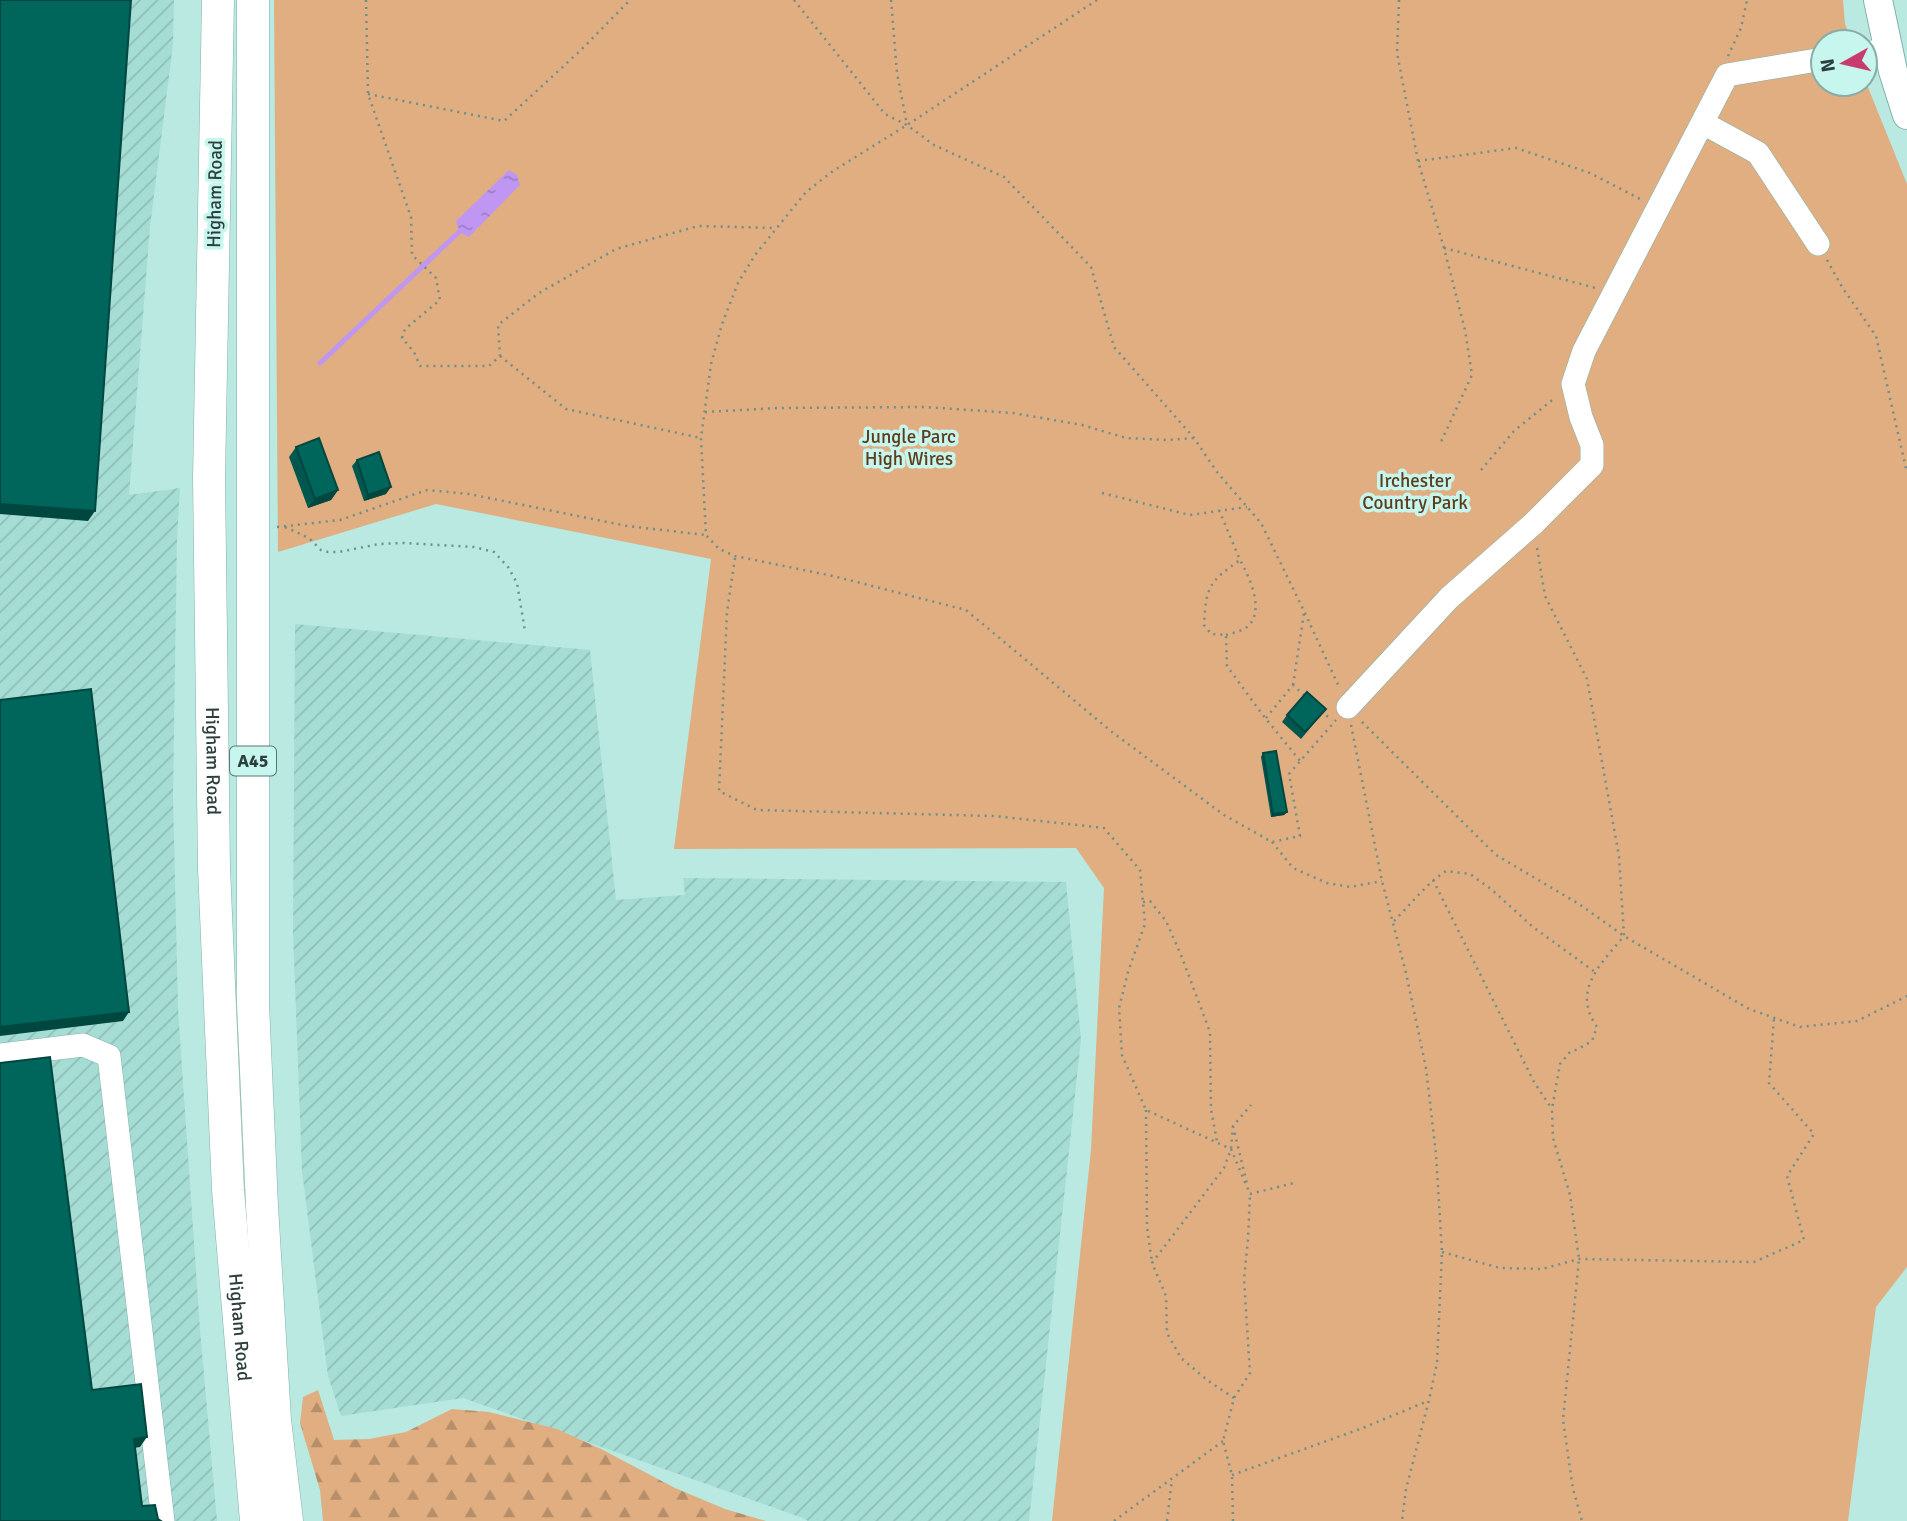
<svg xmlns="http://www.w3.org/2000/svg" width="1907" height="1521" font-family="Signika,sans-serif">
<defs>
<pattern id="industrial-furrows" width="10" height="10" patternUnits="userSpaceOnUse" patternTransform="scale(1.75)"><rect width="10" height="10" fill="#a5ddd4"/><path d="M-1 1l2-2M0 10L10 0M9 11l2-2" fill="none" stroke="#8ebfb7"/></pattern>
<pattern id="forest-firs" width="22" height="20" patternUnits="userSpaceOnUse" patternTransform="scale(1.75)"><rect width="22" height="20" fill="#e0ae80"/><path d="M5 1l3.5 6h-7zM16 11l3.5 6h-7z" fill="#b68f6a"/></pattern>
<pattern id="water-ripples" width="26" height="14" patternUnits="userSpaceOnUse" patternTransform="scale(1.75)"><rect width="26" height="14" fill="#bf97f3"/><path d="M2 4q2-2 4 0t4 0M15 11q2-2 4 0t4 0" fill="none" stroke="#9b7dc6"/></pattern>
</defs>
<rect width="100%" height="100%" fill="#b9e9e0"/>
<path fill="url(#industrial-furrows)" d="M0 0H174L173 44 150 227 129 495 180 488 177 539 173 796 178 1009 200 1330 217 1521H0Z
M295 624 590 650 616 900 685 895 683 878 1066 882 1081 1040 1029 1521H808L803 1518 463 1398 341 1416 328 1376 302 1171 293 932Z"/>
<path fill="url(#forest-firs)" d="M318 1390 334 1440 369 1439 406 1432 452 1409 489 1412 557 1429 601 1449 675 1488 725 1509 766 1521H323L320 1490 300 1423 303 1397Z"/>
<path fill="#e0ae80" d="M274 0H1843L1845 24 1852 42H1823V84H1865V80L1907 184V1267L1876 1307 1848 1521H1052L1091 1150 1104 888 1076 848 674 849 711 559 436 504 278 552Z"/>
<path fill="url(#water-ripples)" d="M509 170 517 175 520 185 469 237 459 232 456 221Z"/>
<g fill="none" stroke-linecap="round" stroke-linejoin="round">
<path stroke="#bf97f3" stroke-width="5" d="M320 363 459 232"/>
<g stroke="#83b1a9" stroke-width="24">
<path id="minor" d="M1865 53 1888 50
M1703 123 1758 153 1818 244
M1348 707 1449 598 1533 524 1592 465V445L1581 417 1573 384 1584 351 1727 75 1823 59
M0 1055 83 1045 109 1056 163 1521"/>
</g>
<g stroke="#83b1a9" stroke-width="30">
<path id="major" d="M1878 0 1893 71 1907 115"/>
</g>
<g stroke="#83b1a9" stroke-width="33">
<g id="highway">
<path id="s1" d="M218 0 209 478 214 868 228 1190 256 1521"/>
<path d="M253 0V1004L262 1206 275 1420 287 1521"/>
</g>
</g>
<path stroke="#6f8f89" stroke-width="2.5" stroke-dasharray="2 5" stroke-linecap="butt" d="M366 0 368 94 411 217 412 255 436 278 440 300 405 329 402 338 414 352 420 366H489L500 356 498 325 539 293 616 249 698 226 775 228
M794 0 885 114 907 125 934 145 1004 177 1091 267 1114 347 1194 438 1217 472 1261 523 1304 611 1340 689
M891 0 897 73 907 125
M1097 0 907 125 833 171 806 192 755 255 738 283 722 324 711 364 701 438 706 535 719 549 735 556 833 576 966 610 1112 732 1224 815 1272 842 1300 836 1289 774 1336 720
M1399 0 1397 53 1418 161 1444 248 1465 330 1472 375 1440 444
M1728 56 1741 28 1747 0
M368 94 504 121 580 51 630 0
M1418 161 1516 148 1590 173 1642 200
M1444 248 1596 288
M1827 260 1842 287 1876 336 1907 473
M500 356 566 409 701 438
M705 412 779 408 925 407 1013 413 1082 425 1126 438 1167 440 1194 438
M1481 470 1514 431 1556 397
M1102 493 1190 515 1247 507
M1219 510 1240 560C1209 582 1206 586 1204 625L1211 634 1226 635 1227 666 1262 714 1301 762
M277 527 340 520 427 490 469 494 627 526 706 535
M285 527 309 538 321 550 328 552H339L379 544 404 543 474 547 494 552 508 567 517 583 525 631
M1537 548 1545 596 1587 679 1619 856 1624 936C1608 956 1579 982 1589 1011 1590 1016 1594 1022 1597 1027L1592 1041 1580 1048 1569 1053 1560 1064 1552 1109 1553 1138 1570 1195 1579 1259 1563 1420 1573 1489 1582 1521
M735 558 727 612 719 791 757 810 994 816 1104 828 1140 870 1145 924 1128 972 1119 1008 1122 1055 1146 1110 1231 1149 1250 1194
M1226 635C1233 633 1241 631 1247 627 1266 612 1249 576 1240 560
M1293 685 1304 613
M1321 711 1332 720
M1266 718 1293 685 1306 697
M1362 722 1496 855 1579 904 1624 936 1749 1009 1800 1027 1857 1021 1907 996
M1351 725 1382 881 1406 973 1426 1068 1436 1154 1442 1252 1437 1363 1429 1400 1406 1489 1402 1521
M1272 842 1293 868 1327 883 1350 887 1382 881
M1433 880 1534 1082 1552 1109
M1143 902 1150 901 1166 921 1181 955 1210 1032 1211 1109 1217 1142
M1394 921C1411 904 1426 884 1446 871L1470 874 1491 889 1533 927 1595 972
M1146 1110 1147 1227 1152 1263
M1233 1126 1247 1184
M1250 1194 1294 1183
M1442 1252 1500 1268 1542 1269 1579 1259 1754 1262 1804 1240 1787 1176 1814 1134 1769 1083 1774 1018
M1234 1398 1207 1380 1181 1358 1167 1333 1166 1296 1152 1263 1224 1168 1231 1149 1233 1126 1251 1105
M1232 1475 1360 1429 1428 1401
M1114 1521 1223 1441
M1167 1521 1172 1479
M1233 1521 1232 1475 1223 1441 1234 1398 1250 1373 1244 1279 1248 1239 1250 1194"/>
<use href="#minor" stroke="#fff" stroke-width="23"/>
<use href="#major" stroke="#fff" stroke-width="28"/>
<use href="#highway" stroke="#fff" stroke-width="32"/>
</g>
<path fill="#00574e" d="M296 447 338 490 331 500 308 508 289 457Z
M357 460 386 494 364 501 352 466Z
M1287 715H1321L1301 739 1282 722Z
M1263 753 1287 812 1284 815 1271 817 1261 757Z"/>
<path fill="#004740" d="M391 487 386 494 364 501 368 495Z
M338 490 331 500 308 508 315 499Z
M0 504 95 511 88 521 0 514Z
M1287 812 1284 815 1271 817 1273 814Z
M129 1012 123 1021 0 1036V1027Z
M147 1437 140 1447 128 1449 134 1439Z"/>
<path fill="#00655b" stroke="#004740" stroke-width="2" d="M0 0H131L95 511 0 504Z
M319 438 338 490 315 499 296 447Z
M379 452 391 487 368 495 357 460Z
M91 689 129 1012 0 1027V700Z
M1307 692 1326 709 1305 732 1287 715Z
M1276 751 1287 812 1273 814 1263 753Z
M50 1057 92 1390 141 1384 147 1437 134 1439 142 1506 155 1505 158 1519 161 1521H0V1063Z"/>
<g text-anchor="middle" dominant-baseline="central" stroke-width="7" stroke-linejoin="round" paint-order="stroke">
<rect fill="#c6f6ee" stroke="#5a7671" stroke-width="2" x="230" y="746.5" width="46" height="29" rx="5"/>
<g font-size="18" font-weight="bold" fill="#2c3f3c">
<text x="253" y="761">A45</text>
</g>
<g font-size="19" fill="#2c3f3c" stroke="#c6f6ee">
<text transform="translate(215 194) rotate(-89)">Higham Road</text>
<text stroke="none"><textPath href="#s1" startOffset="761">Higham Road</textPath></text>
<text stroke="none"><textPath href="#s1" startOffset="1328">Higham Road</textPath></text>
</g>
<g font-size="19" fill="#5e3d1c" stroke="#c6f6ee">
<text x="909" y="437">Jungle Parc<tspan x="909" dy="22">High Wires</tspan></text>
<text x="1415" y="481">Irchester<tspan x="1415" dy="22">Country Park</tspan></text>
</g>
</g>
<g transform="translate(1844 63) rotate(262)"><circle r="33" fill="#c6f6ee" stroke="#88ada7" stroke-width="2"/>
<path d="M0-5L12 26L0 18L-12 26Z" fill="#c83b6d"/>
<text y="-10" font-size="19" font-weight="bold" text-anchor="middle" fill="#2c3f3c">N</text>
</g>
</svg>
